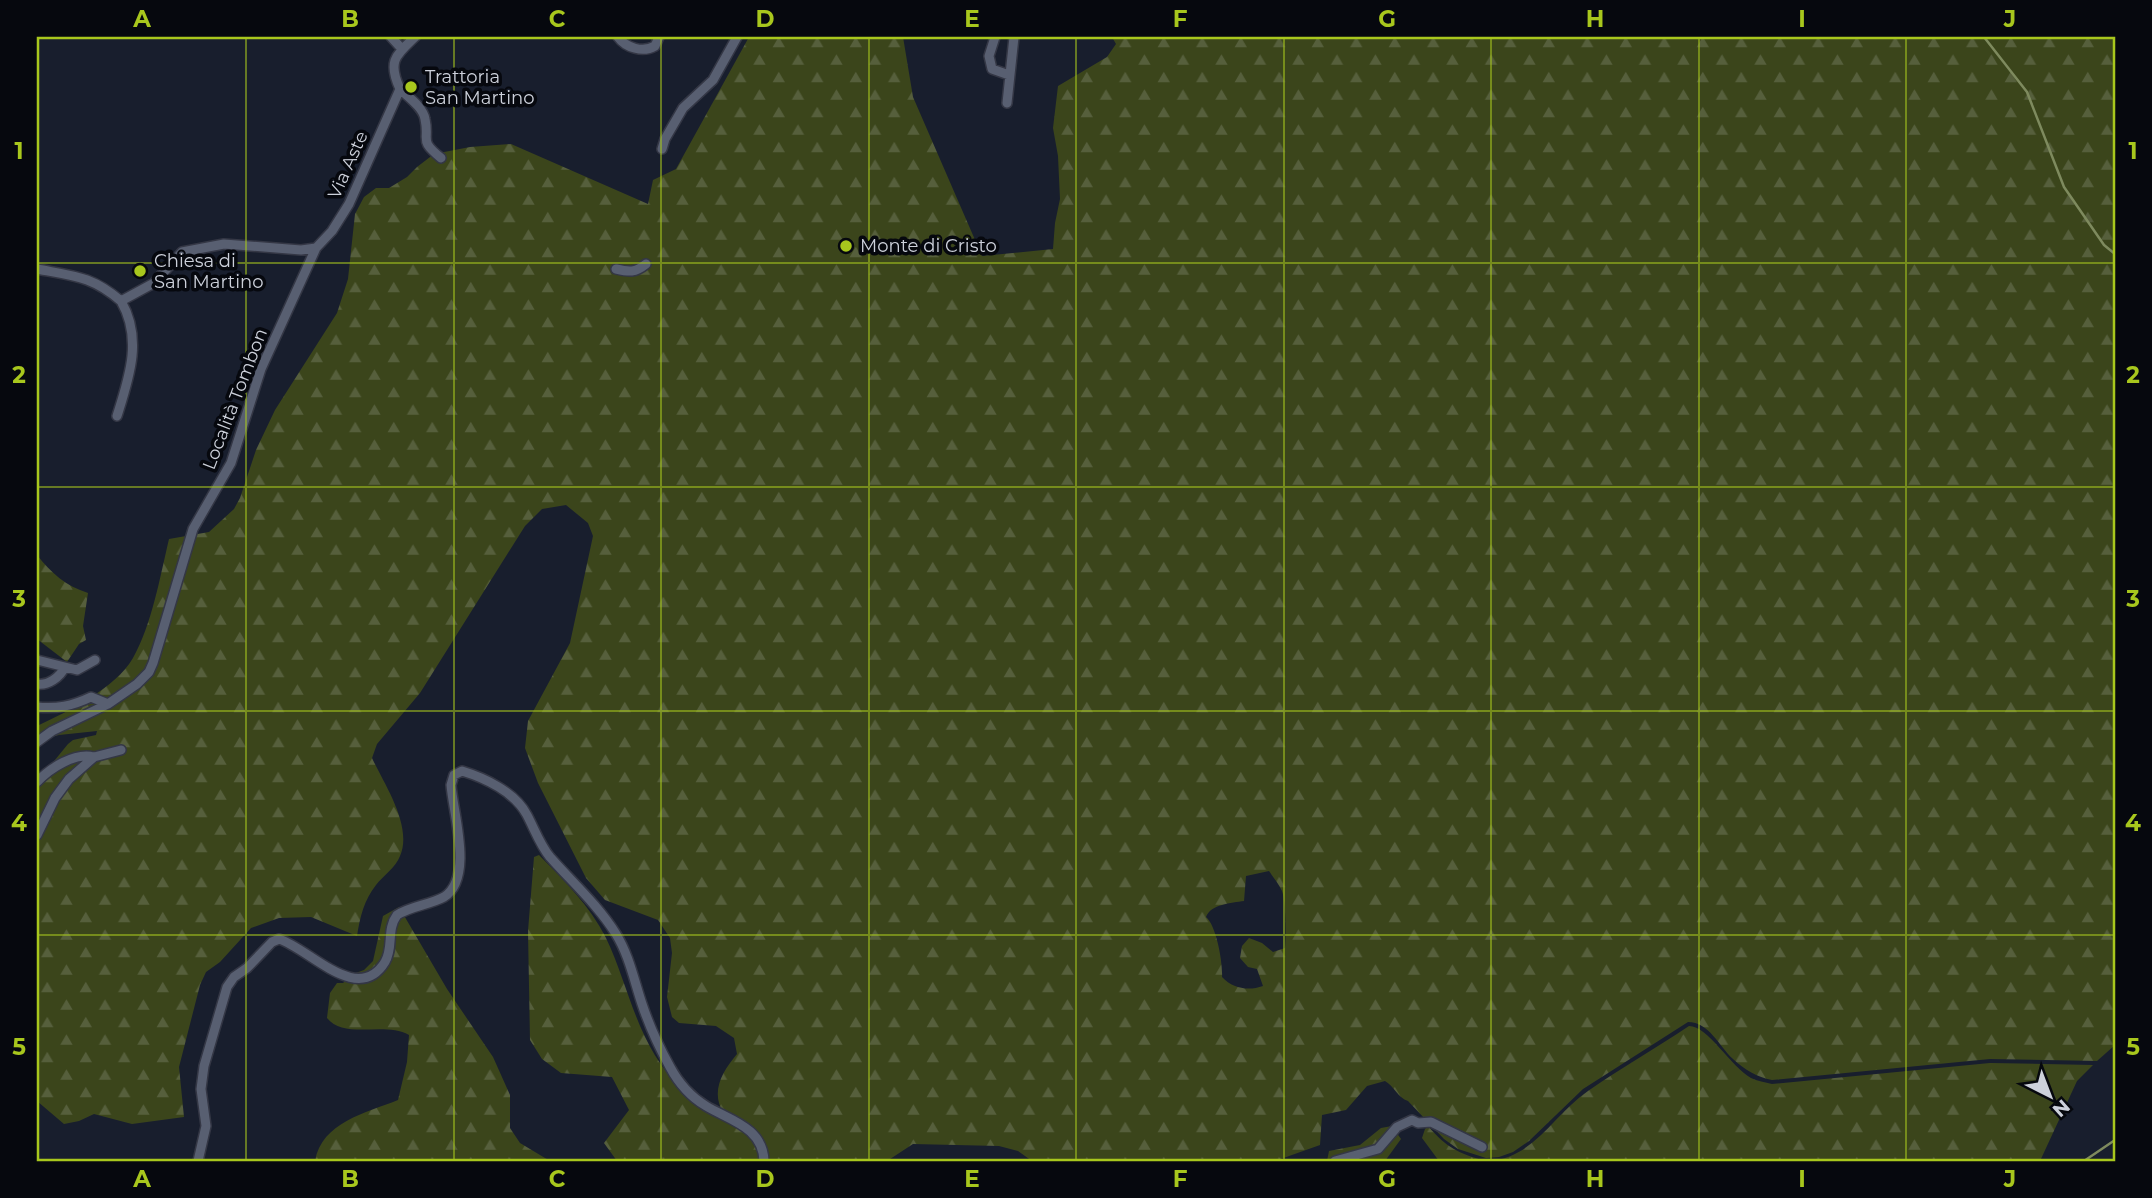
<svg xmlns="http://www.w3.org/2000/svg" width="2152" height="1198" font-family="Montserrat,sans-serif">
<defs>
<pattern id="forest-firs" width="22" height="20" patternUnits="userSpaceOnUse" patternTransform="scale(1.75)"><rect width="22" height="20" fill="#3b451b"/><path d="M5 1l3.5 6h-7zM16 11l3.5 6h-7z" fill="#565f3c"/></pattern>
</defs>
<rect width="100%" height="100%" fill="#181e2d"/>
<path fill="url(#forest-firs)" fill-rule="evenodd" d="M749 37H903L913 97 982 256 1053 249 1055 223 1060 199 1058 156 1053 128 1058 86 1107 57 1116 44 1112 37H2115V1045L2097 1061 1990 1059 1772 1080C1757 1077 1745 1070 1733 1059 1719 1046 1709 1022 1688 1022L1583 1089 1529 1141 1513 1152 1499 1157 1486 1158 1458 1149 1444 1139 1408 1101C1398 1098 1394 1086 1385 1081L1367 1086 1346 1110 1322 1115 1320 1145 1275 1161H1032L1018 1151 999 1146 913 1144 887 1161H617L604 1143 629 1110 612 1077 561 1073 542 1059 530 1040 528 931 534 857 539 855C564 880 590 906 606 938 630 988 638 1050 683 1089 694 1099 711 1106 724 1114 710 1092 722 1072 737 1054L734 1038 716 1026 679 1023 672 1017 667 997 672 953 670 938 658 920 605 900 586 878 538 783 525 748 528 721 570 643 593 536 588 523 566 505 542 509 525 526 420 693 377 744 372 758C384 784 413 826 400 856 396 867 383 876 376 885 364 900 360 917 357 936L311 917 279 918 251 928 220 962 206 972 200 985 179 1067 184 1117 132 1124 94 1114 79 1121 64 1124 37 1101V782L68 744 73 740 96 735 97 731 59 735 37 741V726C67 712 116 688 133 658 152 624 160 577 169 539L209 532 234 509 240 498 256 450 275 410 337 313 348 279 355 214 364 197 376 188H389L407 177 417 167 434 154 470 147 511 144 648 204 653 180 676 169ZM1269 871C1273 877 1279 884 1282 891 1286 901 1286 937 1285 948L1273 952 1262 943 1249 938 1242 946 1240 958 1248 967 1257 969 1263 986C1249 991 1233 989 1222 977 1223 962 1216 925 1206 917 1211 904 1231 903 1244 901L1246 876Z
M37 555C51 573 66 586 88 593L83 626 86 640 79 644 67 662 37 639Z
M399 907 447 989 493 1057 510 1095V1128L520 1143 550 1161H315C322 1122 366 1113 398 1100L407 1062 409 1035C385 1021 344 1040 327 1018L330 993 337 983H343L353 974 364 970 373 961 383 916Z
M1689 1026C1708 1026 1731 1067 1751 1078 1757 1081 1765 1082 1772 1084L1990 1063 2093 1065 2077 1081 2040 1161H1489C1534 1158 1554 1114 1588 1091 1621 1068 1656 1048 1689 1026Z
M1392 1126 1401 1139 1385 1161H1327L1329 1151 1360 1145 1381 1128Z
M1428 1126C1447 1148 1458 1153 1485 1161H1439L1422 1138 1425 1129Z"/>
<g fill="none" stroke-linecap="round" stroke-linejoin="round">
<path stroke="#7e8a5e" stroke-width="2.5" d="M1984 37 2027 92 2064 187 2104 245 2115 254
M2084 1161 2115 1140"/>
<g stroke="#343745" stroke-width="12">
<path id="minor" d="M391 37 402 49
M618 37C626 48 643 53 655 46L659 37
M995 37 989 56 992 69 1009 75
M400 89C408 97 423 107 425 119 430 142 418 139 441 158
M1007 103 1014 37
M662 149 665 139 683 108 713 80 737 37
M37 269C74 276 92 276 121 301L154 283 182 252 224 244 301 250 316 248
M616 269C629 272 635 273 646 264
M117 416C129 378 143 339 121 301
M37 660 65 667C60 677 48 686 37 684
M65 667 77 670 95 660
M37 707C57 709 72 706 91 697L108 704
M37 742 52 731 108 704 137 684 149 672 153 663 193 529 231 463 261 369 316 248 332 231 349 204 400 89C387 61 396 55 415 37
M94 757 121 750
M37 782C50 768 75 752 94 757L69 779 55 798 37 835
M198 1161 206 1126 201 1089 204 1066 227 987 234 977 247 968 272 942 279 939C310 949 358 1006 385 962 394 947 386 930 397 915 411 906 429 905 444 897 474 878 453 813 451 785L454 775 462 771C485 778 515 792 527 815 534 828 540 845 550 857 572 882 598 905 616 934 629 955 634 980 642 1004 649 1025 659 1047 670 1067 678 1082 691 1097 706 1106 729 1120 763 1127 764 1161
M1335 1161 1378 1149 1397 1127 1412 1120 1418 1123 1431 1122 1482 1147"/>
</g>
<use href="#minor" stroke="#585f71" stroke-width="9"/>
</g>
<path fill="none" stroke="#a8c71d" stroke-width="2" stroke-opacity="0.55" d="M246 37V1161M454 37V1161M661 37V1161M869 37V1161M1076 37V1161M1284 37V1161M1491 37V1161M1699 37V1161M1906 37V1161M37 263H2115M37 487H2115M37 711H2115M37 935H2115"/>
<g fill="#a8c71d" stroke="#06080e" stroke-width="2.5">
<circle cx="411" cy="87" r="7"/>
<circle cx="846" cy="246" r="7"/>
<circle cx="140" cy="271" r="7"/>
</g>
<g text-anchor="middle" dominant-baseline="central" stroke-width="7" stroke-linejoin="round" paint-order="stroke">
<g font-size="18" fill="#cdd1db" stroke="#06080e" text-anchor="start">
<text x="425" y="77">Trattoria<tspan x="425" dy="21">San Martino</tspan></text>
<text x="860" y="246">Monte di Cristo</text>
<text x="154" y="261">Chiesa di<tspan x="154" dy="21">San Martino</tspan></text>
</g>
<g font-size="18" fill="#cdd1db" stroke="#06080e">
<text transform="translate(348 165) rotate(-66)">Via Aste</text>
<text transform="translate(235 399) rotate(-69)">Località Tombon</text>
</g>
</g>
<rect width="2152" height="1198" fill="none" stroke="#06080e" stroke-width="77"/>
<g transform="translate(2050 1096) rotate(138)" stroke="#06080e" stroke-width="5" paint-order="stroke">
<path d="M0-5L12 26L0 18L-12 26Z" fill="#cdd1db"/>
<text y="-10" font-size="19" font-weight="bold" text-anchor="middle" fill="#cdd1db">N</text>
</g>
<rect x="38" y="38" width="2076" height="1122" fill="none" stroke="#a8c71d" stroke-width="2.5"/>
<g font-size="23" text-anchor="middle" font-weight="bold" fill="#a8c71d">
<text x="142" y="27">A</text>
<text x="350" y="27">B</text>
<text x="557" y="27">C</text>
<text x="765" y="27">D</text>
<text x="972" y="27">E</text>
<text x="1180" y="27">F</text>
<text x="1387" y="27">G</text>
<text x="1595" y="27">H</text>
<text x="1802" y="27">I</text>
<text x="2010" y="27">J</text>
<text x="19" y="159">1</text>
<text x="2133" y="159">1</text>
<text x="19" y="383">2</text>
<text x="2133" y="383">2</text>
<text x="19" y="607">3</text>
<text x="2133" y="607">3</text>
<text x="19" y="831">4</text>
<text x="2133" y="831">4</text>
<text x="19" y="1055">5</text>
<text x="2133" y="1055">5</text>
<text x="142" y="1187">A</text>
<text x="350" y="1187">B</text>
<text x="557" y="1187">C</text>
<text x="765" y="1187">D</text>
<text x="972" y="1187">E</text>
<text x="1180" y="1187">F</text>
<text x="1387" y="1187">G</text>
<text x="1595" y="1187">H</text>
<text x="1802" y="1187">I</text>
<text x="2010" y="1187">J</text>
</g>
</svg>
